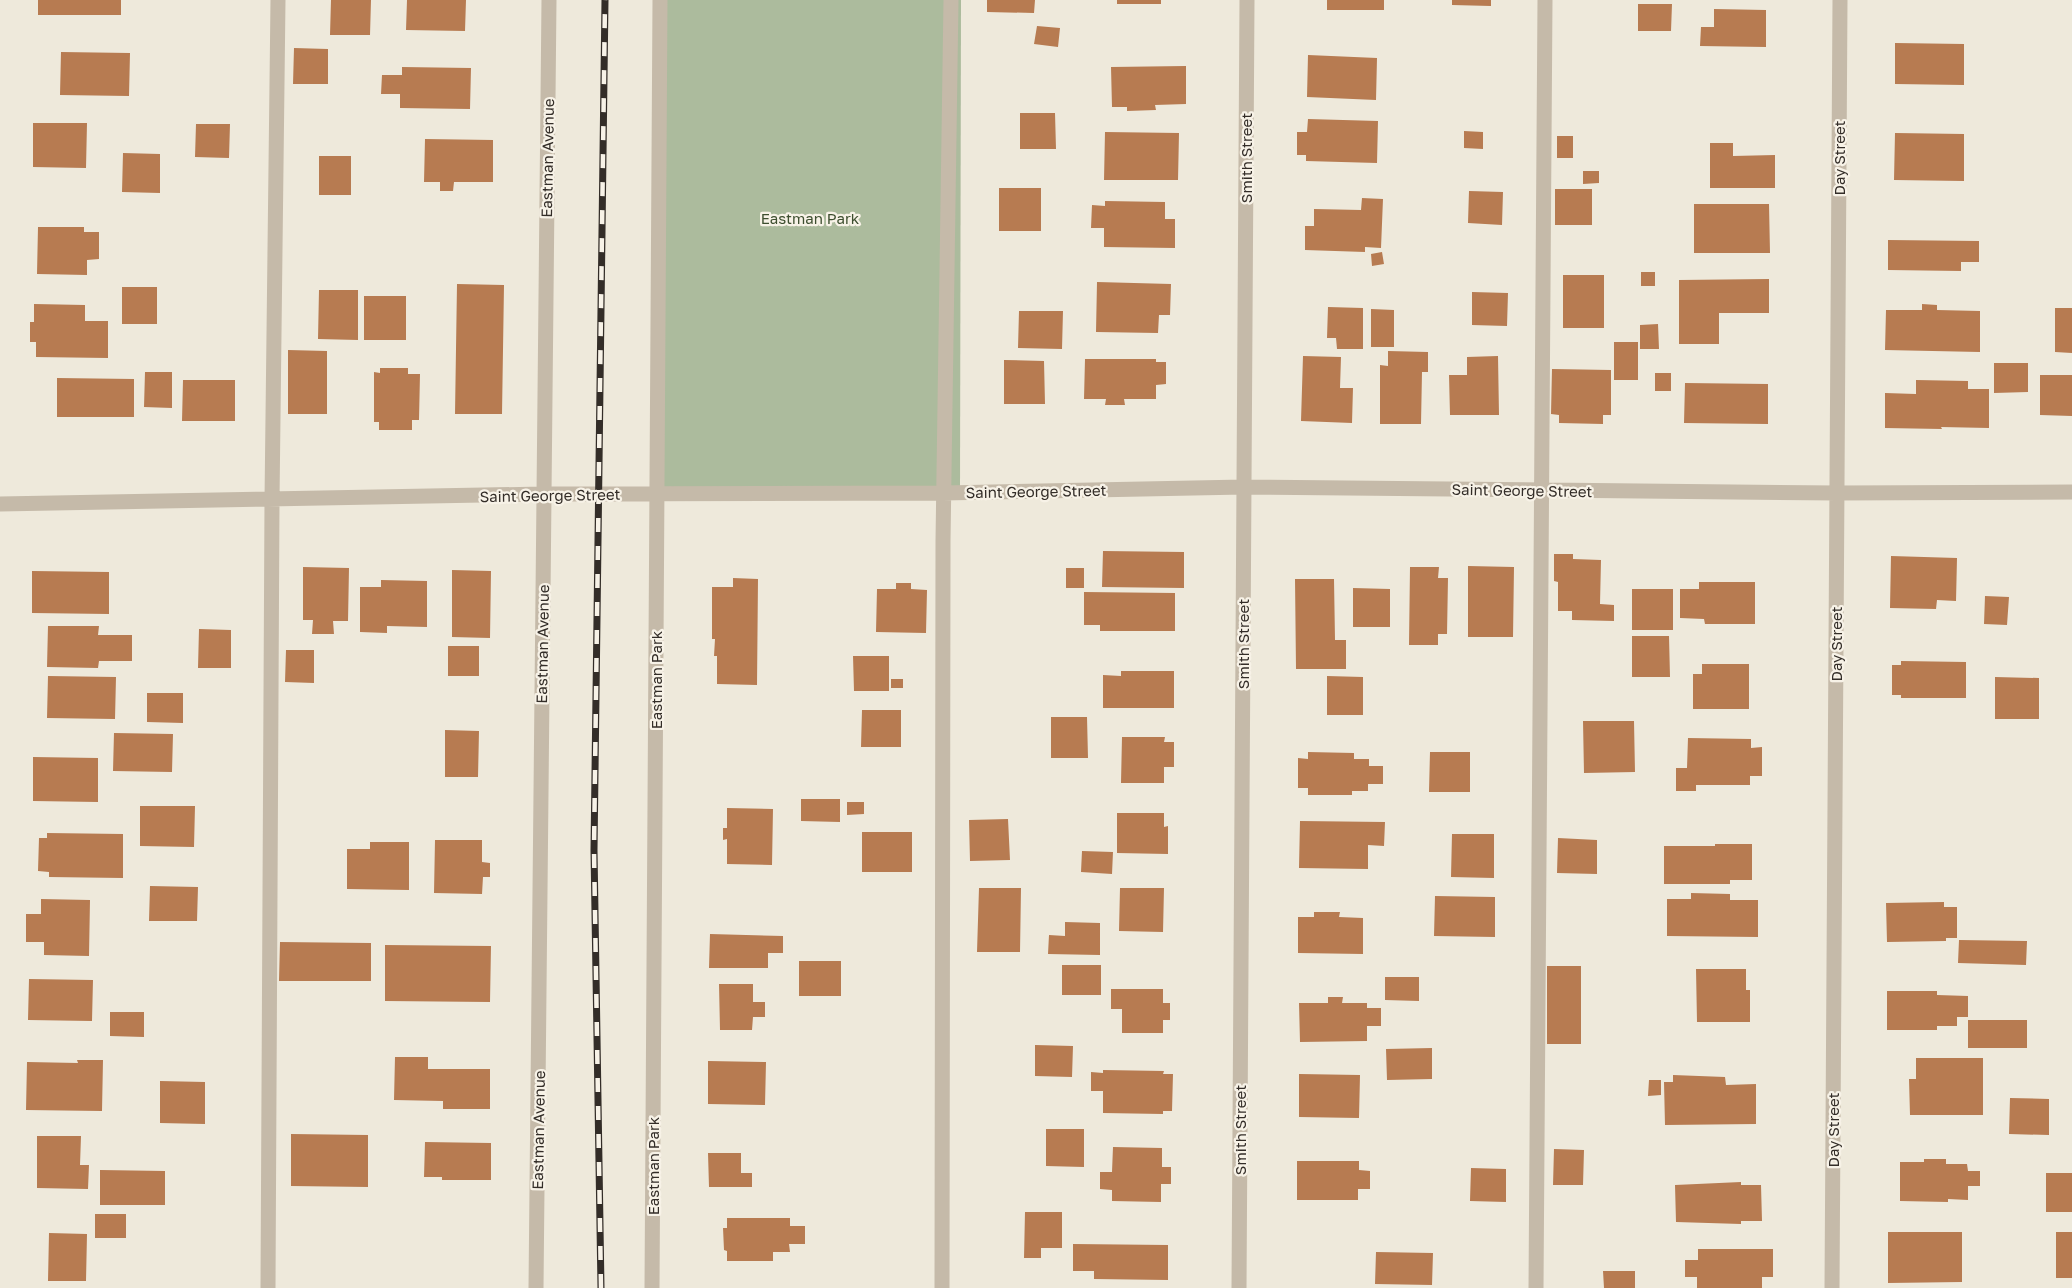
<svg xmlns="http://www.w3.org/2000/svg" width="2072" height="1288" font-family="'Golos Text',sans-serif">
<rect width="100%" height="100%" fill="#eee9db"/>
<path fill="#acbb9d" d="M660 0H961L960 493 657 494Z"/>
<path fill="#b77b51" d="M38 0H121V15H38Z
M331 0H371L370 35H330Z
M407 0H466L465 31 406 30Z
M987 0H1035L1034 13 987 12Z
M1117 0H1161V4H1117Z
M1327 0H1384V10H1327Z
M1452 0H1491V6L1452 5Z
M1638 4H1672L1671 31H1638Z
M1714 9 1766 10V47L1700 46 1701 27H1714Z
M1037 26 1060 28 1058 47 1034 44Z
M1895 43 1964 44V85L1895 84Z
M294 48 328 49V84H293Z
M61 52 130 53 129 96 60 95Z
M1308 55 1377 58 1376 100 1307 97Z
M1186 66V104L1155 105 1156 110 1127 111V107H1112L1111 67Z
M402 67 471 68 470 109 400 108V94H381L382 75H402Z
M1020 113H1055L1056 149H1020Z
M1308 119 1378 121 1377 163 1306 161V155H1297V132H1307Z
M33 123H87L86 168 33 167Z
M196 124H230L229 158 195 157Z
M1464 131 1483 132V149L1464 148Z
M1105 132 1179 133 1178 180H1104Z
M1895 133 1964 134V181L1894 180Z
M1557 136H1573V158H1557Z
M425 139 493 140V182H454L453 191H440V182H424Z
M1710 143H1733V156L1775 155V188H1710Z
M123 153 160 154V193L122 192Z
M319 156H351V195H319Z
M1583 171H1599V183L1583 184Z
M999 188H1041V231H999Z
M1555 189H1592V225H1555Z
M1469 191 1503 192 1502 225 1468 223Z
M1362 198 1383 199 1381 248 1365 247V252L1305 250V226H1314V209L1361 210Z
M1105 201 1165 202V219H1175V248L1104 247V228H1091L1092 205 1105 206Z
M1694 204H1769L1770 253H1694Z
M38 227H84V232H99V259L87 260V275L37 274Z
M1888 240 1979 241V262H1961V271L1888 270Z
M1382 252 1384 264 1372 266 1371 254Z
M1641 272H1655V286H1641Z
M1563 275H1604V328H1563Z
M1769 279V313H1719V344H1679V280Z
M1097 282 1171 284 1170 315H1159L1158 333 1096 332Z
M457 284 504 285 502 414H455Z
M122 287H157V324H122Z
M319 290H358V340L318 339Z
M1472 292 1508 293 1507 326 1472 325Z
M364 296H406V340H364Z
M34 304 85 305V321H108V358L36 357V342H30V322H34Z
M1922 304 1937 305V310L1980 311V352L1885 350 1886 310H1922Z
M1328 307 1363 308V349H1337L1336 338H1327Z
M2055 308H2072V353L2055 352Z
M1371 309 1394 310V347H1371Z
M1019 311H1063L1062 349 1018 348Z
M1658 324 1659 349H1640V325Z
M1614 342H1638V380H1614Z
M288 350 327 351V414H288Z
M1388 351 1428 352V372H1422L1421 424H1380V365L1388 366Z
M1303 356 1341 357 1340 388H1353L1352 423 1301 421Z
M1498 356 1499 415H1450L1449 375H1467V357Z
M1085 359H1156V362H1166V384L1156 385V399H1124L1125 405H1105L1106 399H1084Z
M1004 360 1044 361 1045 404H1004Z
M1994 363H2028V392L1994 393Z
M380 368H408V374H420L419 420H412V430H379V422H374V372L380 373Z
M1552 369 1611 370V415H1603V424L1559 423V415L1551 414Z
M145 372H172V408L144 407Z
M1655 373H1671V391H1655Z
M2040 375H2072V416L2040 415Z
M57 378 134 379V417H57Z
M183 380H235V421H182Z
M1916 380 1968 381V389H1989V428L1941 427 1942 429 1885 428V393L1916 394Z
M1685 383 1768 384V424L1684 423Z
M1103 551 1184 552V588L1102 587Z
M1554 554H1573V559L1601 560 1600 604 1614 605V621L1572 620V611H1558V582L1554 581Z
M1891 556 1957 558 1956 601 1937 600 1936 609 1890 608Z
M1468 566 1514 567 1513 637H1468Z
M303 567 349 568 348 621H333L334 634H312L313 620H303Z
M1410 567H1439L1438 578H1448L1447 634H1438V645H1409Z
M1066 568H1084V588H1066Z
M452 570 491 571 490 638 452 637Z
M32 571 109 572V614L32 613Z
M733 578 758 579 757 685 717 684V656H714L715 639H712V587H733Z
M1295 579H1334L1335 640H1346V669H1296Z
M381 580 427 581V627L387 626V633L360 632V587H381Z
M1699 582H1755V624H1705L1704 619 1680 618V589H1699Z
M896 583H911V589L927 590 926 633 876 632 877 589H896Z
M1353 588 1390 589V627H1353Z
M1632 589H1673V630H1632Z
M1084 592 1175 593V631H1100V625H1084Z
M1985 596 2009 597 2007 625 1984 624Z
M48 626H99L98 635H132V661H99L98 668 47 667Z
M199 629 231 630V668H198Z
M1632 636H1669L1670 677H1632Z
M448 646H479V676H448Z
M286 650H314V683L285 682Z
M853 656H889V691H854Z
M1901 661 1966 662V698H1901V695H1892V665H1901Z
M1702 664H1749V709H1693V674H1702Z
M1121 671H1174V708H1103V675L1121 676Z
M48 676 116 677 115 719 47 718Z
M1327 676 1363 677V715H1327Z
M1995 677 2039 678V719H1995Z
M891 679H903V688H891Z
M147 693H183V723L147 722Z
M862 710H901V747H861Z
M1051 717H1087L1088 758H1051Z
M1583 721H1634L1635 772 1584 773Z
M445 730 479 731 478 777H445Z
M114 733 173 734 172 772 113 771Z
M1122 737H1165L1164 742H1174V767H1164V783H1121Z
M1688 738 1751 739V748L1762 747V776H1750V785H1696V791H1676V768H1687Z
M1308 752 1354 753V759H1369V766H1383V784H1368V791H1352V795H1308V788H1298V758L1308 759Z
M1430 752H1470V792H1429Z
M33 757 98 758V802L33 801Z
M801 799H840V822L801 821Z
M847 802H864V814L847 815Z
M140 806H195L194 847 140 846Z
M727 808 773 809 772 865 727 864V839L723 840V828H727Z
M1117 813H1164V827L1168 826V854L1117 853Z
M1008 819 1010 860 970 861 969 820Z
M1300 821 1385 822 1384 846 1368 845V869L1299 868Z
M862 832H912V872H862Z
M47 833 123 834V878L49 877V872L38 871 39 838H47Z
M1452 834H1494V878L1451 877Z
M1558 838 1597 840V874L1557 873Z
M435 840H482V862L490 863V877H483L482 894 434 893Z
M370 842H409V890L347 889V849H370Z
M1715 844H1752V880H1730V884H1664V846H1715Z
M1082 851 1113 852 1112 874 1081 872Z
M150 886 198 887 197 921H149Z
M979 888H1021L1020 952H977Z
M1120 888H1164L1163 932 1119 931Z
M1691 893 1730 894V900H1758V937L1667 936V899H1691Z
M1435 896 1495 897V937L1434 936Z
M41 899 90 900 89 956 44 955V942H26V914H41Z
M1944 902V907H1957V938H1946V941L1887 942 1886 903Z
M1314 912H1340L1339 917 1363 918V954L1298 953V917H1314Z
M1065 922 1100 923V955L1048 954 1049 935 1065 936Z
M710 934 783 936V953H768V968H709Z
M1959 940 2027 941 2026 965 1958 963Z
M280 942 371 943V981H279Z
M385 945 491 946 490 1002 385 1001Z
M799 961H841V996H799Z
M1062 965H1101V995H1062Z
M1547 966H1581V1044H1547Z
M1696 969H1746V990H1750V1022H1697Z
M1385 977H1419V1001L1385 1000Z
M29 979 93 980 92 1021 28 1020Z
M719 984H753V1002H765V1017H753L752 1030H720Z
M1111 989H1163V1003H1170V1020H1163V1033H1122V1009H1111Z
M1887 991H1937V995L1968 996V1017H1957V1026H1937V1030H1887Z
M1328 997H1343L1342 1003H1367V1008H1381V1026H1367V1041L1300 1042 1299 1003H1328Z
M110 1012H144V1037L110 1036Z
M1968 1020H2027V1048H1968Z
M1035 1045 1073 1046 1072 1077 1035 1076Z
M1432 1048V1079L1387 1080 1386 1049Z
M395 1057H428V1069H490V1109H443V1101L394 1100Z
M1916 1058H1983V1115H1910L1909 1079H1916Z
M77 1060H103L102 1111 26 1110 27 1062 78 1063Z
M708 1061 766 1062 765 1105 708 1104Z
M1103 1070 1164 1071 1163 1074H1173L1172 1111H1163V1114L1103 1113V1091H1091V1072L1103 1073Z
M1299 1074 1360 1075 1359 1118 1299 1117Z
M1673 1075 1725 1077 1726 1085 1756 1084V1124L1665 1125 1664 1082H1673Z
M1649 1080H1661V1095L1648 1096Z
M160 1081 205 1082V1124L160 1123Z
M2010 1098 2049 1099V1135L2009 1134Z
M1046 1129H1084V1167L1046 1166Z
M291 1134 368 1135V1187L291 1186Z
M37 1136H81L80 1165H89L88 1189 37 1188Z
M425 1142 491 1143V1180H442V1177H424Z
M1113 1147 1162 1148V1167H1171V1184H1161V1202L1112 1201V1190L1100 1189V1172H1112Z
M1554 1149 1584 1150 1583 1185H1553Z
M708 1153H741V1173H752V1187H709Z
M1924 1159H1946V1164H1967L1968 1171H1980V1186H1968V1200L1948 1199V1202L1900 1201V1162H1924Z
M1297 1161H1359V1170L1370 1171V1189H1358V1200H1297Z
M1471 1168 1506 1169V1202L1470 1201Z
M100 1170 165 1171V1205H100Z
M2046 1173H2072V1212H2046Z
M1741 1182V1185H1761L1762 1221H1741V1224L1676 1222 1675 1185Z
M1025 1212H1062V1248H1041V1258H1024Z
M95 1214H126V1238H95Z
M727 1218H790V1226H805V1244H789L790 1252H773V1261H727V1251L724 1250 723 1228H727Z
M1888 1232H1962V1282L1888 1283Z
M2056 1232H2072V1278H2056Z
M49 1233 87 1234 86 1281H48Z
M1073 1244 1168 1245V1280L1094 1279V1271H1073Z
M1698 1249H1773V1277H1762V1288H1697V1277H1685V1260H1698Z
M1376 1252 1433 1253 1432 1285 1375 1284Z
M1603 1271H1635V1288H1604Z"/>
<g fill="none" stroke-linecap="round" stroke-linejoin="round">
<path stroke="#c5baa9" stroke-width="15" d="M0 504 543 494 943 493 1244 487 1837 493 2072 492
M268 1288 272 500 278 0
M536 1288 549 0
M652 1288 660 0
M942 1288 943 541 951 0
M1239 1288 1247 0
M1536 1288 1545 0
M1832 1288 1840 0"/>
<g stroke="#332d28" stroke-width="7">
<path id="rail" d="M601 1288 594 850 605 0"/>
</g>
<use href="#rail" stroke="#f7f2e7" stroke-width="4.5" stroke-dasharray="14" stroke-linecap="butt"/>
</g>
<g text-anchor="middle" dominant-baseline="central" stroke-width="4.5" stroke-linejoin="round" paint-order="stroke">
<g font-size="15" fill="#332d28" stroke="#f7f2e7">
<text transform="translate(547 158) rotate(-89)">Eastman Avenue</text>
<text transform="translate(1246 158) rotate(-90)">Smith Street</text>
<text transform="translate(1839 158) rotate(-90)">Day Street</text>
<text transform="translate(1522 490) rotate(1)">Saint George Street</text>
<text transform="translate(1036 491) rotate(-1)">Saint George Street</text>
<text transform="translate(550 495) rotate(-1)">Saint George Street</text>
<text transform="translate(542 644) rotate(-89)">Eastman Avenue</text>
<text transform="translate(1243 644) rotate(-90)">Smith Street</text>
<text transform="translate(1836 644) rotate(-90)">Day Street</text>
<text transform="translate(656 680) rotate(-90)">Eastman Park</text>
<text transform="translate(538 1130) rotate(-89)">Eastman Avenue</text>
<text transform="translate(1240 1130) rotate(-90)">Smith Street</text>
<text transform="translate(1833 1130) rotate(-90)">Day Street</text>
<text transform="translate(653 1166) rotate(-90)">Eastman Park</text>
</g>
<g font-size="15" fill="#3d4e2f" stroke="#f7f2e7">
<text x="810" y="218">Eastman Park</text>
</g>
</g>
</svg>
